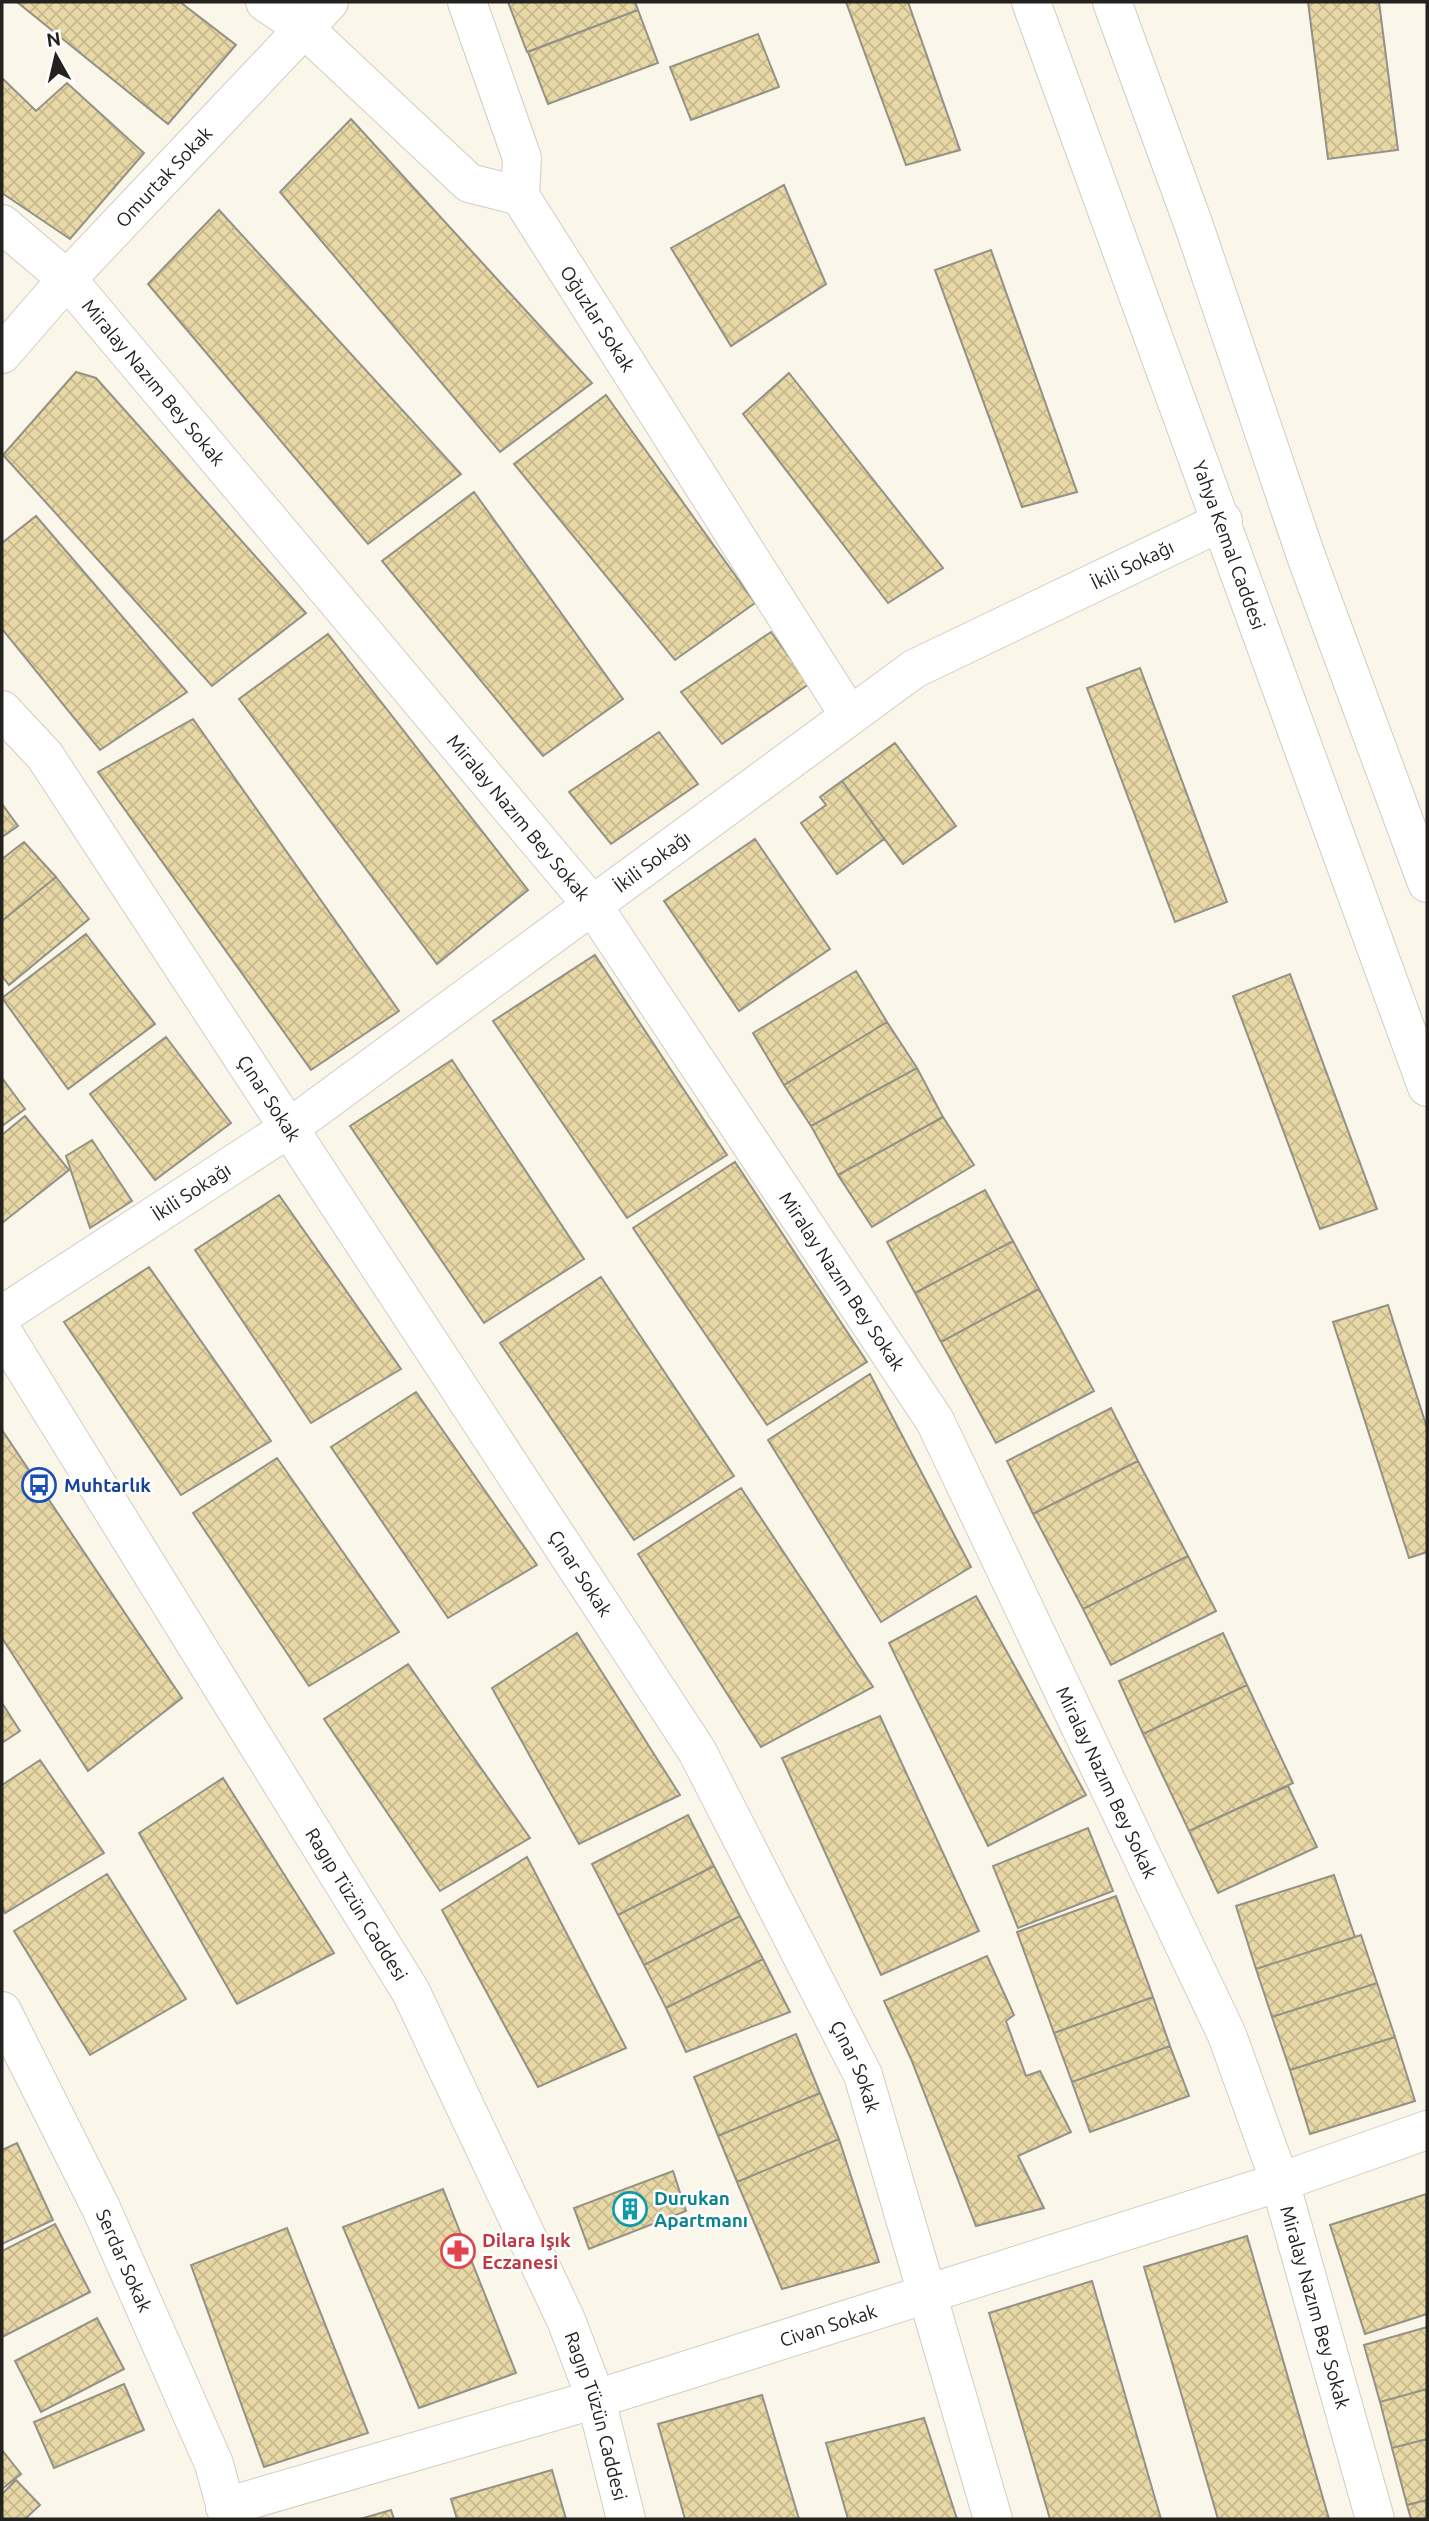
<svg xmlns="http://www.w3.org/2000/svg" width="1429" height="2521" font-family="Ubuntu,sans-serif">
<defs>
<pattern id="building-cross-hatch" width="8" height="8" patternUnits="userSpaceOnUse" patternTransform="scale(1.75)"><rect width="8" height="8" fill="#e8d8a6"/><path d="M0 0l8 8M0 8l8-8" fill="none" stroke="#c7b98e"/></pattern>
</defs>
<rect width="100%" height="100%" fill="#faf6ea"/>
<path fill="url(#building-cross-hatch)" stroke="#949186" stroke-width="2" d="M17 2H180L236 45 168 124Z
M508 2H635L638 10 527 52Z
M846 2H908L960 150 906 165Z
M1308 2H1379L1398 150 1328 159Z
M638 10 658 63 548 104 528 52Z
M758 34 779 87 691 120 670 67Z
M2 78 36 111 67 83 144 153 70 239 2 193Z
M351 119 592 383 500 452 280 192Z
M784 185 826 284 731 346 671 248Z
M219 210 461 474 368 544 148 284Z
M991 250 1077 492 1022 507 935 270Z
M76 372 96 378 306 613 212 686 3 455Z
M789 373 943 568 888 603 743 414Z
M606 395 755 603 675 660 514 464Z
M474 492 623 699 543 756 382 561Z
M36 516 187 692 100 750 2 629V543Z
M771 632 809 684 722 744 681 692Z
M328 634 528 890 437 964 239 699Z
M1140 668 1227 902 1175 922 1087 688Z
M193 719 399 1011 311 1070 98 772Z
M659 732 698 784 611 844 569 792Z
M895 743 956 826 903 864 842 781Z
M842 781 884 839 837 874 801 823 826 805 820 797Z
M2 804 18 826 2 837Z
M755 839 830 949 739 1011 664 901Z
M24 842 56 877 2 921V859Z
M56 877 89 919 9 985 2 976V921Z
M86 934 155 1024 68 1089 2 998Z
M595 955 727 1155 627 1218 493 1021Z
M856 971 887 1022 784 1085 753 1033Z
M1290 974 1377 1209 1320 1229 1233 996Z
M887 1022 917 1068 811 1126 784 1085Z
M166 1037 231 1123 155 1180 90 1094Z
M452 1060 584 1259 484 1323 350 1126Z
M917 1068 943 1117 838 1175 811 1126Z
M2 1078 25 1109 2 1126Z
M25 1116 69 1170 2 1223V1135Z
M943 1117 974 1165 872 1227 838 1175Z
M92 1140 132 1201 90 1228 66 1156Z
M735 1162 867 1362 767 1425 633 1228Z
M985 1190 1013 1241 915 1293 887 1242Z
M279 1195 401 1369 311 1423 195 1250Z
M1013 1241 1039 1289 941 1342 915 1293Z
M149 1267 271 1441 181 1495 64 1322Z
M601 1277 734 1476 634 1540 500 1343Z
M1039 1289 1094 1391 996 1443 941 1342Z
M1388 1305 1427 1428V1552L1409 1558 1333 1322Z
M870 1374 971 1567 881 1622 768 1440Z
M416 1392 537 1565 448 1618 331 1447Z
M1111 1408 1138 1461 1033 1514 1007 1461Z
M2 1430 182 1698 88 1771 2 1638Z
M277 1458 399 1632 309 1686 193 1513Z
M1138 1461 1188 1556 1083 1609 1033 1514Z
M741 1488 873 1687 761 1747 638 1554Z
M1188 1556 1216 1611 1111 1665 1083 1609Z
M976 1596 1086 1795 988 1846 889 1643Z
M577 1633 680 1795 579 1844 492 1688Z
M1223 1633 1247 1685 1143 1734 1119 1681Z
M408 1664 530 1838 440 1891 324 1719Z
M1247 1685 1293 1783 1189 1831 1143 1734Z
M2 1703 20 1731 2 1743Z
M880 1716 979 1931 881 1975 782 1758Z
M40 1760 104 1853 5 1913 2 1908V1785Z
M223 1778 334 1953 237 2004 139 1833Z
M1288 1786 1317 1847 1218 1893 1189 1831Z
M688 1815 714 1866 618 1915 592 1864Z
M1088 1828 1113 1891 1018 1928 993 1866Z
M527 1857 626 2048 538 2087 442 1910Z
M714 1866 740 1916 644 1965 618 1915Z
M107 1874 186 1999 90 2055 14 1931Z
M1334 1875 1355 1937 1256 1969 1236 1906Z
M1116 1896 1153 1997 1054 2033 1017 1932Z
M740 1916 763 1959 666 2008 644 1965Z
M1361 1935 1377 1983 1272 2017 1256 1969Z
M987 1956 1014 2015 1006 2021 1026 2076 1040 2071 1071 2132 1018 2156 1044 2208 976 2226 911 2059 884 2001Z
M763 1959 790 2012 686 2052 666 2008Z
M1377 1983 1395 2037 1290 2070 1272 2017Z
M1153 1997 1170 2046 1072 2082 1054 2033Z
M796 2034 820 2093 718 2136 694 2077Z
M1395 2037 1415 2101 1310 2134 1290 2070Z
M1170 2046 1189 2096 1090 2132 1072 2082Z
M820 2093 839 2139 737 2182 718 2136Z
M839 2139 879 2262 782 2289 737 2182Z
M17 2143 53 2220 2 2244V2150Z
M673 2171 686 2211 589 2249 574 2208Z
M443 2189 516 2373 419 2408 343 2227Z
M1426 2194 1427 2314 1365 2334 1330 2225Z
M55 2224 90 2292 2 2337V2251Z
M287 2228 368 2433 264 2467 191 2265Z
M1247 2236 1329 2519H1218L1144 2267Z
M1092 2281 1161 2519H1050L989 2313Z
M97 2318 124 2369 41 2412 15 2361Z
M1427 2327V2389L1380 2402 1364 2345Z
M124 2384 144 2430 54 2468 34 2422Z
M1427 2389V2439L1392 2448 1380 2402Z
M762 2395 799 2519H685L658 2424Z
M924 2418 957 2519H848L826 2443Z
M1427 2439V2500L1407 2505 1392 2448Z
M2 2450 21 2474 2 2489Z
M552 2470 566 2519H457L451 2499Z
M16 2480 40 2505 25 2519H2V2494Z
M1427 2500V2519H1411L1407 2505Z
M391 2510 394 2519H360Z"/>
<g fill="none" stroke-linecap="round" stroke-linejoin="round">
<g stroke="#d1cdc1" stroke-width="40">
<g id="minor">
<path id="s1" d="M265 2 305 29 469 183 520 196 849 715"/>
<path d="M467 2 522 158 520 196"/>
<path id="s2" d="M2 224 67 279 593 906 935 1421 1227 2035 1280 2182 1375 2519"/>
<path id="s3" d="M2 354 67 279 329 2"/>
<path id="s4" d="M2 710 45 756 697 1751 863 2075 993 2519"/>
<path id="s5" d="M2 1315 289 1128 914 669 1223 521"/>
<path id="s6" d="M2 1331 411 1992 566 2320 596 2399 626 2519"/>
<path id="s7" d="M2 2011 101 2208 214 2464 229 2519"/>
<path id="s8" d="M225 2507 596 2399 1280 2182 1427 2130"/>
</g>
</g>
<g stroke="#d1cdc1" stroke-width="40">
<g id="major">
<path id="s9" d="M1031 2 1427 1087"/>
<path d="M1112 2 1194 226 1306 556 1427 883"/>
</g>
</g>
<use href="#minor" stroke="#fff" stroke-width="38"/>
<use href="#major" stroke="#fff" stroke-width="38"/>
</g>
<defs>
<g id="bus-ring" transform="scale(1.75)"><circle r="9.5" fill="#fff" stroke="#1a4fb4" stroke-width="1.5"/><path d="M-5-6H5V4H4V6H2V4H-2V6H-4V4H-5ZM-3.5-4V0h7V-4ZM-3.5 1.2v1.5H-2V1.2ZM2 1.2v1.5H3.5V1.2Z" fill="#1a4fb4"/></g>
<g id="building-ring" transform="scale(1.75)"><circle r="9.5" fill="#fff" stroke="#0f9aa8" stroke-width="1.5"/><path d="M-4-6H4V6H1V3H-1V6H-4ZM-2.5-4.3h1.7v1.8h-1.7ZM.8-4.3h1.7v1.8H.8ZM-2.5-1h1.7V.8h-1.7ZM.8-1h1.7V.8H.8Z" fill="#0f9aa8"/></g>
<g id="pharmacy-ring" transform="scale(1.75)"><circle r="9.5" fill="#fff" stroke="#e0444e" stroke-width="1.5"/><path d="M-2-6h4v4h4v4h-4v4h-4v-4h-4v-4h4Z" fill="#e0444e"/></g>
</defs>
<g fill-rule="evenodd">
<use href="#bus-ring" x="39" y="1485"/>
<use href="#building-ring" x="630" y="2209"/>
<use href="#pharmacy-ring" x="458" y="2251"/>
</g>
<g text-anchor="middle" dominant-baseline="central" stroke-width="5" stroke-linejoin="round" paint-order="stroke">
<g font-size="19" fill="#23221e" stroke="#fff">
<text stroke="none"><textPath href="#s3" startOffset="240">Omurtak Sokak</textPath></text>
<text stroke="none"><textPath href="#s1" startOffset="471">Oğuzlar Sokak</textPath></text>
<text stroke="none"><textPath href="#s2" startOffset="220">Miralay Nazım Bey Sokak</textPath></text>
<text stroke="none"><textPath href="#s9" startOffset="578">Yahya Kemal Caddesi</textPath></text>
<text stroke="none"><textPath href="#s5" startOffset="1360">İkili Sokağı</textPath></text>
<text stroke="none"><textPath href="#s2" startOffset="788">Miralay Nazım Bey Sokak</textPath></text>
<text stroke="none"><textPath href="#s5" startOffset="793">İkili Sokağı</textPath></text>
<text stroke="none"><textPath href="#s4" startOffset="472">Çınar Sokak</textPath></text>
<text stroke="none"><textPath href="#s5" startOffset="226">İkili Sokağı</textPath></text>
<text stroke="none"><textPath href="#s2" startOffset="1354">Miralay Nazım Bey Sokak</textPath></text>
<text stroke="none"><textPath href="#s4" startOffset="1040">Çınar Sokak</textPath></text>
<text stroke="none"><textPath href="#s2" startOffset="1922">Miralay Nazım Bey Sokak</textPath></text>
<text stroke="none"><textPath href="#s6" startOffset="674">Ragıp Tüzün Caddesi</textPath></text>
<text stroke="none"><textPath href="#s4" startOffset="1606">Çınar Sokak</textPath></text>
<text stroke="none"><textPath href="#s7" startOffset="278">Serdar Sokak</textPath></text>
<text stroke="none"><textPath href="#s2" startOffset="2488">Miralay Nazım Bey Sokak</textPath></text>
<text stroke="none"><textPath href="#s8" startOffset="630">Civan Sokak</textPath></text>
<text stroke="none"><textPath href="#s6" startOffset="1241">Ragıp Tüzün Caddesi</textPath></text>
</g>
<g font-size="19" font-weight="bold" fill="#164399" stroke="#fff" text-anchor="start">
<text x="64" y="1485">Muhtarlık</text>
</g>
<g font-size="19" font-weight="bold" fill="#0d838f" stroke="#fff" text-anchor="start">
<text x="654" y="2198">Durukan<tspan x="654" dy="22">Apartmanı</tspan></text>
</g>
<g font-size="19" font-weight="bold" fill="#be3a42" stroke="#fff" text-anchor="start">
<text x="482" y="2240">Dilara Işık<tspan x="482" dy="22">Eczanesi</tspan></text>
</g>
</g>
<rect width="1429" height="2521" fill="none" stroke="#23221e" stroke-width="7"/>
<g transform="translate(56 56) rotate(352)" stroke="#ffffff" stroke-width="5" paint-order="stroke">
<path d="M0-5L12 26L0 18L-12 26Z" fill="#23221e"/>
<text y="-10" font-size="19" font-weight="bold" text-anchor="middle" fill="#23221e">N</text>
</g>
</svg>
